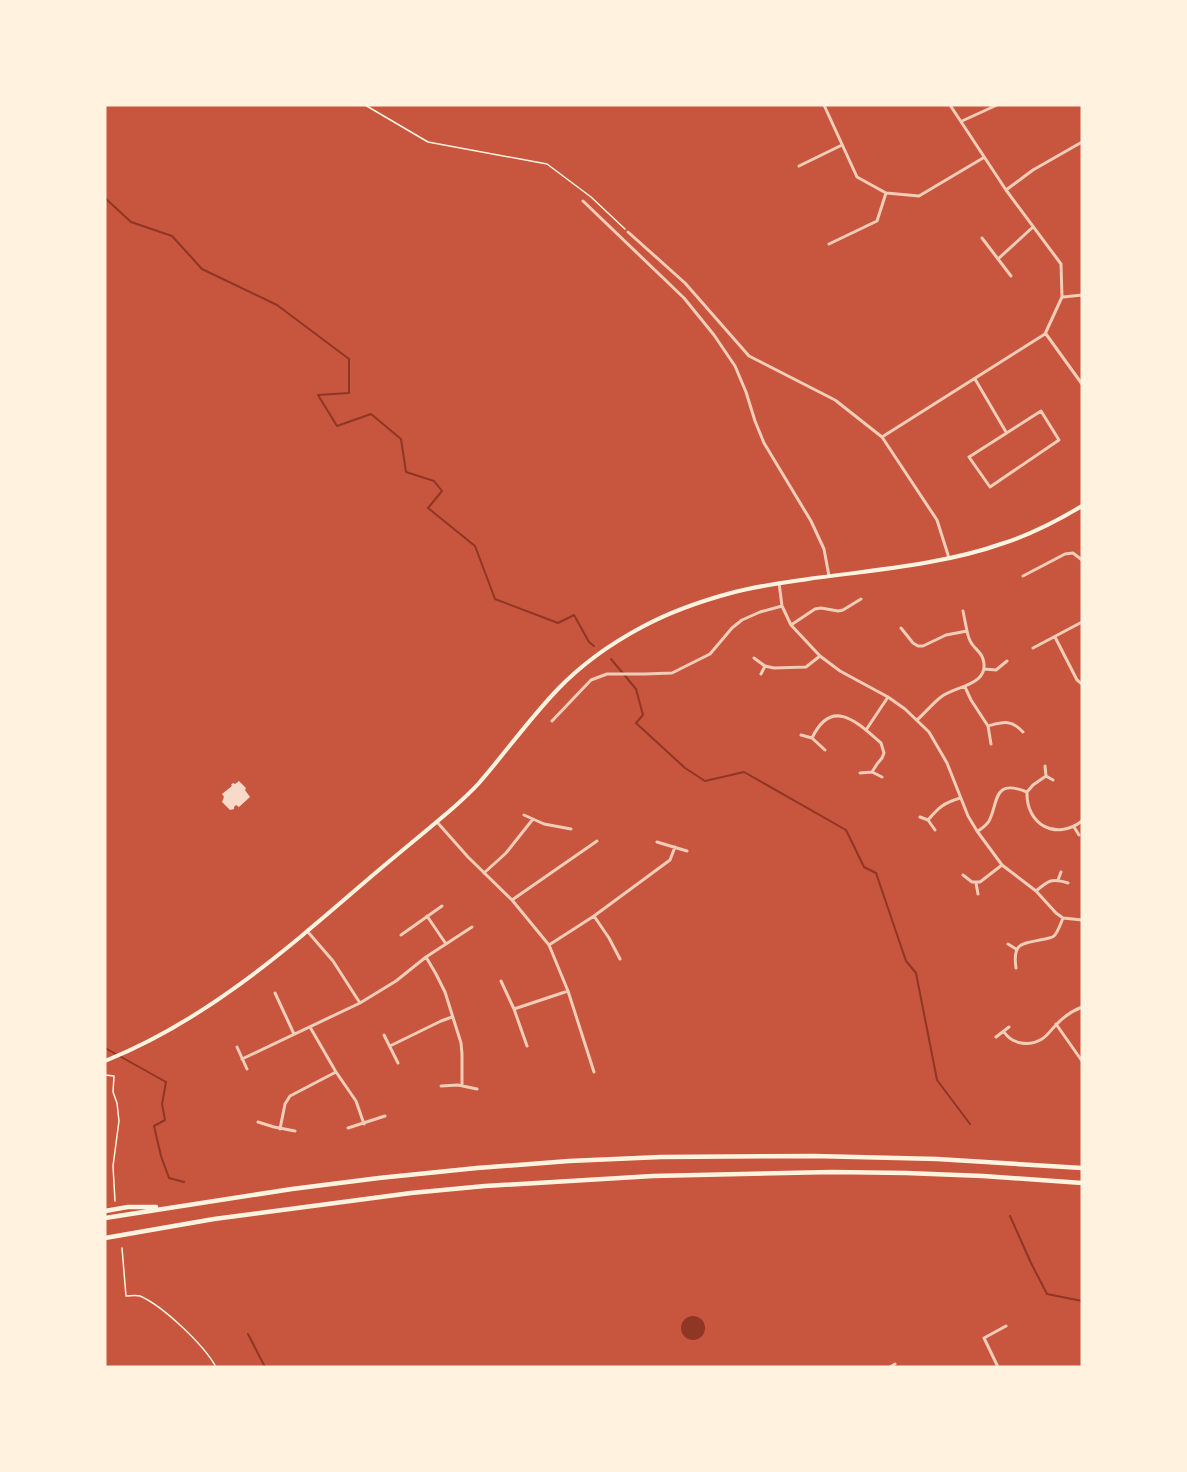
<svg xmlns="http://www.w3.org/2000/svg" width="1187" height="1472" font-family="Helvetica,sans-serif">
<rect width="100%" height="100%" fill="#c8553d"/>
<path fill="#8f3625" d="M681 1328a12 12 0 1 1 24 0a12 12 0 1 1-24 0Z"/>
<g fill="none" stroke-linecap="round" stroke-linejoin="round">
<path stroke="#8f3625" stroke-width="2" d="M105 198 131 222 172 236 202 269 277 305 349 359V393L318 395 337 426 371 414 401 439 406 472 434 481 442 491 428 508 475 546 495 599 558 623 574 615 589 642 594 646
M611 659 636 689 643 715 636 723 685 768 705 781 744 772 846 830 864 867 876 873 906 961 916 973 937 1080 970 1124
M105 1048 166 1082 162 1104 165 1120 154 1126 161 1156 169 1178 184 1182
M1010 1216 1031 1263 1047 1294 1082 1301
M248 1334 265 1367"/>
</g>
<path fill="#f7dbc8" d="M239 781 246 788 245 790 250 797 239 807 236 805 234 807V809L230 810 222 802 224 797 222 794 232 786 231 785 233 783 235 784Z"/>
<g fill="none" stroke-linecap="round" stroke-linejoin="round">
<path stroke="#fff3e0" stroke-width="1.5" d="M365 105 428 142 547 164 591 197 625 229
M105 1075 114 1076 113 1092 117 1103 119 1121 113 1166 115 1201
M122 1248 126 1296C130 1296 136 1295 140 1296 163 1306 204 1345 216 1367"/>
<path stroke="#f1ccb7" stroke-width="3" d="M824 105 857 177 886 193 919 196 983 158
M962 121 997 105
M799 166 842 145
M1006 190 1033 170 1082 142
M583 201 684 298 714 335 735 366 746 392 755 421 764 443 811 521 824 549 829 576
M628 232 685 283 749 356 835 400 882 437 937 520 949 558
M982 238 1011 276
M829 244 877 221 886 193
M998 259 1033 227
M1063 297 1082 295
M1046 334 1082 384
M975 379 1006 432
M1041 411 1059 440 990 487 969 457Z
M882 437 1045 334 1062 297 1061 264 1006 190 950 105
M1023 576 1065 554 1073 553 1082 560
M779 583 782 606 791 625 820 656 840 671 888 697 905 709 929 732 947 763 968 816 977 831 1002 865 1036 891 1056 913 1063 918 1082 920
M963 611 967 631
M791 625 815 609 821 608 838 611 843 610 861 599
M901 628 913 643 918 646H923L946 635 967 631C968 636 969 640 972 644 976 650 981 652 983 659 991 685 955 686 941 697 933 703 925 713 917 720
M1055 637 1077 680 1082 684
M1033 648 1082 622
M754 658 765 666 774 668 806 667 820 656
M984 669 996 670 1007 661
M761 674 765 666
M965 687 971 700 988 726 991 744
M552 721 591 680 607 674H645L672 673 710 654 732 628 742 620 760 612 782 606
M988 726C1003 722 1011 719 1023 732
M866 730 888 697
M801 735 812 738 825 750
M812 738C832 696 858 723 881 743L884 753 882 758 877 764 872 772
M1045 766 1046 776
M860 773 872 772 882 777
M1027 792 1033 785 1046 776 1053 780
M524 815 544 824 571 829
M920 817 928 820 935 830
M928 820C939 807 944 803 960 798
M437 822 468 857 512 900 549 945 568 991 594 1072
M1074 827 1079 835
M978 831C982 828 986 826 989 821 999 802 992 778 1027 792 1026 825 1056 841 1082 821
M657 842 687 851
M484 873 506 853 533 819
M963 875 972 882H980L1002 865
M1058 880 1061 872
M976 883 978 894
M1036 891C1049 880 1052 878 1068 883
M512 900 597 841
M427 916 446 944
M594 916 609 938 620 959
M308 932 333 961 360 1003
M401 935 442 906
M1008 944 1016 949
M549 945 594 916 670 860 675 847
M426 957 436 974 445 992 461 1043 462 1054V1085
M1016 968C1012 941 1023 944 1045 939 1048 938 1052 938 1054 936 1058 932 1061 923 1063 918
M501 981 514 1009 527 1046
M275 993 294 1034
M514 1009 568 991
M1056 1024 1082 1061
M310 1027 336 1072 356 1101 364 1124
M1004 1032C1012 1044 1029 1047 1042 1039 1047 1036 1051 1030 1055 1026 1063 1017 1072 1011 1082 1007
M384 1035 398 1063
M996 1037 1009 1027
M390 1046 441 1021 452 1017
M237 1047 247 1069
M242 1059 360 1003 396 981 426 957 472 927
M441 1086 458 1085 477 1089
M258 1122 274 1127 295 1131
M348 1128 385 1116
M280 1129 285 1104 290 1096 336 1072
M890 1367 895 1364
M998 1367 984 1338 1006 1326"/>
<path stroke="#fff3e0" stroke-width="4" d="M105 1061C205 1021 286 950 366 881 395 856 424 833 453 808 462 800 471 792 479 783 506 752 530 718 558 689 582 664 612 643 642 627 670 612 701 601 731 593 756 586 782 583 808 579 873 570 942 565 1004 543 1032 534 1057 521 1082 506"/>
<path stroke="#fff3e0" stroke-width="4.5" d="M105 1211 128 1207H156
M105 1218 292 1189 379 1178 477 1168 569 1161 661 1157 814 1156 937 1159 1082 1168
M105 1238 214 1219 411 1193 485 1186 653 1176 832 1172 906 1173 983 1176 1082 1183"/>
</g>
<rect width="1187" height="1472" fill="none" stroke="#fff3e0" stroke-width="213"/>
</svg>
